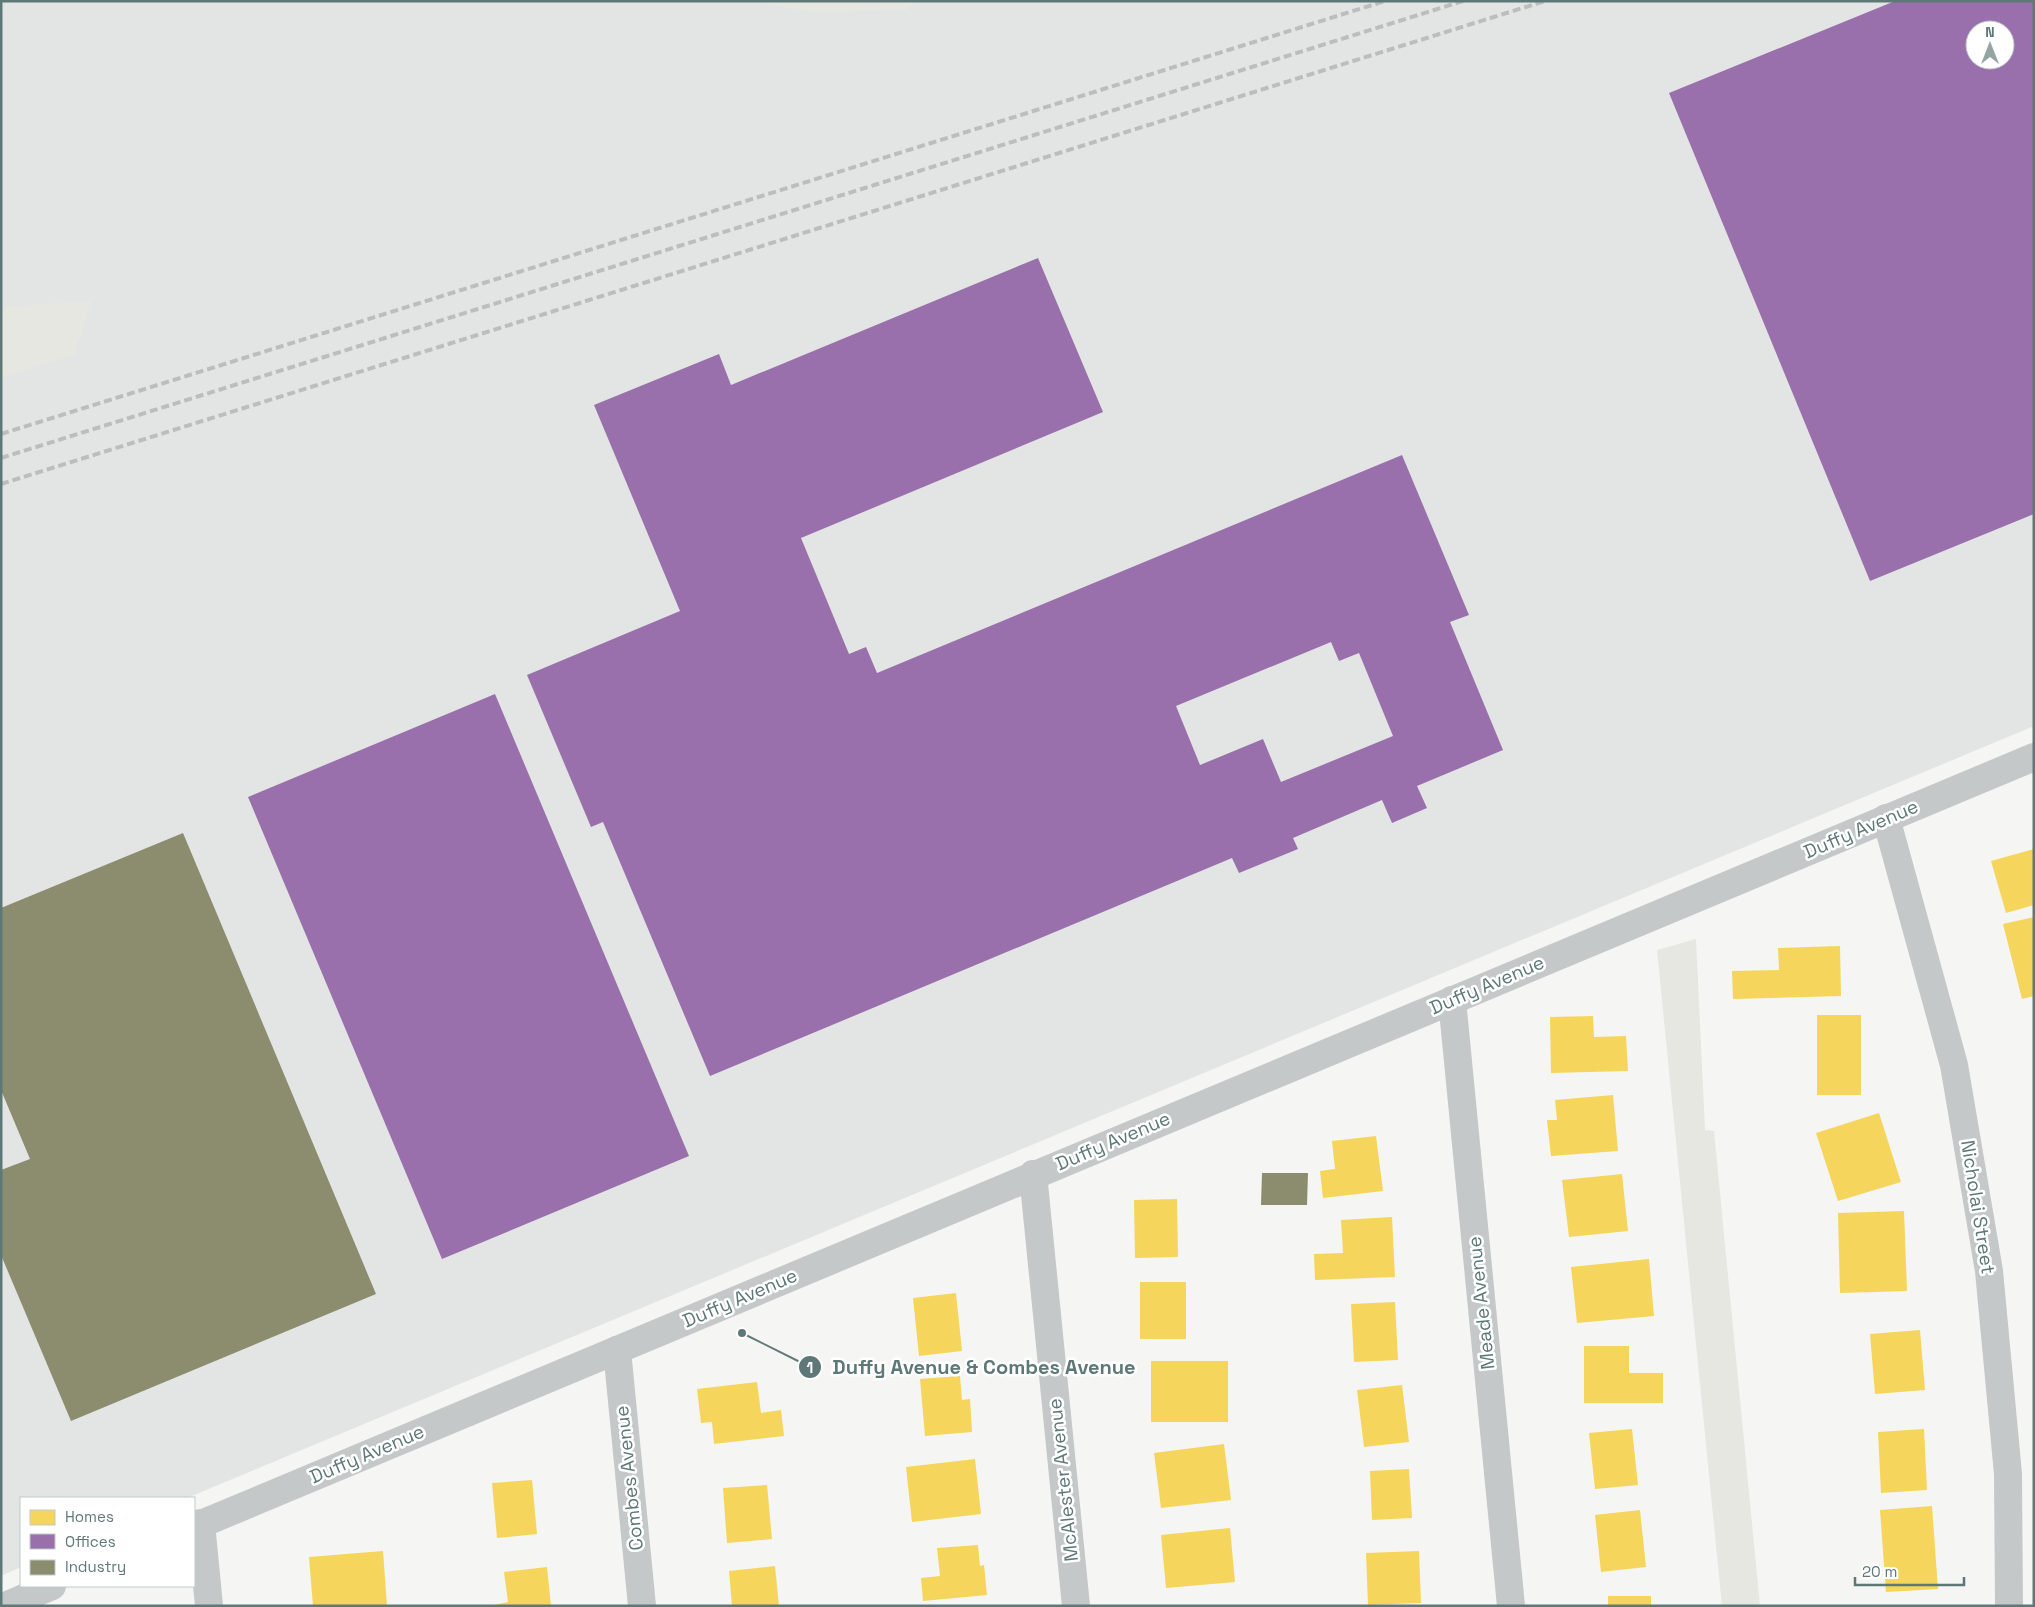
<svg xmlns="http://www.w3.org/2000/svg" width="2035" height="1607" font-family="'Space Grotesk',sans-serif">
<rect width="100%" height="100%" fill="#f5f5f4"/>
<path fill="#e3e5e4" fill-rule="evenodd" d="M1 1H2034V726L187 1498H21V1567L1 1576ZM1975 30H2005V60H1975Z"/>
<path fill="#e6e7e1" d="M747 1H918L905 10 816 12Z
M91 301 74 355 1 378V307Z
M1696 939 1705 1130 1714 1131 1760 1606H1722L1657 950Z"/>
<path fill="#f6d55c" d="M2034 849V905L2006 913 1991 861Z
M2034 917V996L2022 999 2003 924Z
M1840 946 1841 996 1733 999 1732 971 1779 970 1778 948Z
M1817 1015H1861V1095H1817Z
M1593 1016 1594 1037 1626 1036 1628 1071 1551 1073 1550 1017Z
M1613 1095 1618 1151 1551 1156 1547 1120H1557L1555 1100Z
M1879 1113 1901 1182 1838 1201 1816 1133Z
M1376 1136 1383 1191 1323 1198 1320 1171 1335 1169 1332 1141Z
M1622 1174 1628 1231 1569 1237 1562 1180Z
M1177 1199 1178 1257 1135 1258 1134 1200Z
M1904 1211 1907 1291 1840 1293 1838 1213Z
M1392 1217 1395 1277 1315 1280 1314 1254 1343 1253 1341 1220Z
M1649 1259 1654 1316 1577 1323 1571 1267Z
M1140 1282H1186V1339H1140Z
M956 1293 962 1351 919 1356 913 1298Z
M1395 1302 1398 1360 1354 1362 1351 1304Z
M1920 1330 1925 1390 1875 1394 1870 1334Z
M1584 1346H1629V1373H1663V1403H1584Z
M1151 1361H1228V1422H1151Z
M960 1376 962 1400 970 1399 972 1432 925 1436 920 1379Z
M757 1382 761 1413 781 1410 784 1436 714 1444 712 1422 701 1423 697 1389Z
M1402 1385 1409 1442 1364 1447 1357 1390Z
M1632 1429 1638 1485 1595 1489 1589 1433Z
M1924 1429 1927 1490 1881 1493 1878 1432Z
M1224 1444 1231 1500 1161 1508 1154 1453Z
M975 1459 981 1514 912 1522 906 1467Z
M1409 1469 1412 1518 1372 1520 1370 1471Z
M532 1480 537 1534 497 1538 492 1483Z
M767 1485 772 1539 727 1543 723 1488Z
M1932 1506 1938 1589 1886 1592 1880 1510Z
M1640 1510 1646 1567 1601 1572 1595 1515Z
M1230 1528 1235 1582 1166 1588 1161 1535Z
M978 1545 980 1566 984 1565 987 1595 923 1601 921 1578 940 1576 937 1548Z
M383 1551 387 1606H313L309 1557Z
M1419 1551 1421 1603 1368 1605 1366 1553Z
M775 1566 779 1606H732L729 1571Z
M547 1567 551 1606H490L508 1602 504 1572Z
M1608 1596H1651V1606H1608Z"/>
<path fill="#9970ab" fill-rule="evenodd" d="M1895 1H2034V514L1870 581 1669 93ZM1975 30H2005V60H1975Z
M1038 258 1103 412 801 538 849 654 866 647 877 673 1402 455 1469 615 1450 622 1503 750 1417 786 1427 808 1392 823 1382 800 1293 838 1298 849 1239 873 1232 858 710 1076 603 822 591 827 527 675 680 611 594 405 719 354 731 385ZM1331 642 1339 661 1359 653 1393 736 1281 782 1263 739 1200 765 1176 706Z
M495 694 689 1156 442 1259 248 797Z"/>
<path fill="#8c8c6e" d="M183 833 376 1294 71 1421 1 1255V1170L30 1159 1 1090V908Z
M1262 1173H1308L1307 1205H1261Z"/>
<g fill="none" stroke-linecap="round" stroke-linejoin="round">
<path stroke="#c5c8c8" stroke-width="28" d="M1886 818 1954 1065 1989 1271 2008 1474 2009 1606
M1452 1000 1511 1606
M1033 1174 1076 1606
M617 1350 642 1606
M201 1523 209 1606"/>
<path stroke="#c5c8c8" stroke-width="28" d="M194 1527 2034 757
M5 1606 52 1586"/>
<path stroke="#bbbebe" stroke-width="4" stroke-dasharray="8 4" stroke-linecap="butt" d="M1 434 1385 1
M1 458 1463 1
M1 484 1545 1"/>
</g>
<g text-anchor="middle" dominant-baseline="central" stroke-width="5" stroke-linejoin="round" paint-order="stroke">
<g font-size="19" fill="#5e7877" stroke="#fff">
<text transform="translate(1861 829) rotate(-23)">Duffy Avenue</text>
<text transform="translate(1487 985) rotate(-23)">Duffy Avenue</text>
<text transform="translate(1113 1141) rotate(-23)">Duffy Avenue</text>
<text transform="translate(1978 1207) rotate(81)">Nicholai Street</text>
<text transform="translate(740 1298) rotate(-23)">Duffy Avenue</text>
<text transform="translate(1481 1303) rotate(-96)">Meade Avenue</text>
<text transform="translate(367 1454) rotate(-23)">Duffy Avenue</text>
<text transform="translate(629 1478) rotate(-96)">Combes Avenue</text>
<text transform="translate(1063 1480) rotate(-96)">McAlester Avenue</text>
</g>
</g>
<path fill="none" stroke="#5e7877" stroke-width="2" d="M742 1333L810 1367"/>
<g fill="#5e7877" stroke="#fff" stroke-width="2">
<circle cx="742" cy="1333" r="5"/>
<circle cx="810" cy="1367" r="12"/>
</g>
<g font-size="15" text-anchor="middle" font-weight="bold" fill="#fff">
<text x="810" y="1373">1</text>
</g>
<g font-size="20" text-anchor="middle" font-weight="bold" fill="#5e7877" stroke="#fff" stroke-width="5" stroke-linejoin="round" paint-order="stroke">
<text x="984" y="1374">Duffy Avenue &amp; Combes Avenue</text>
</g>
<rect width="2035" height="1607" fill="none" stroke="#5e7877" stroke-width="5"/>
<rect x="20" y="1497" width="175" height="90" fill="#ffffff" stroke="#bfc9c9"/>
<rect x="30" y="1510" width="25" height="15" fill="#f6d55c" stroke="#bfc9c9"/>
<text x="65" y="1522" font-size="15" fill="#5e7877">Homes</text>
<rect x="30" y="1534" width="25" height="15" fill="#9970ab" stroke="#bfc9c9"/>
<text x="65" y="1547" font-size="15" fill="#5e7877">Offices</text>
<rect x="30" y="1560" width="25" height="15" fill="#8c8c6e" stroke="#bfc9c9"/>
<text x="65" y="1572" font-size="15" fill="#5e7877">Industry</text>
<g transform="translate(1990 45)"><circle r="24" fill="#ffffff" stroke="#bfc9c9"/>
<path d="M0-4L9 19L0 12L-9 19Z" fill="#93a4a3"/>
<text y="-8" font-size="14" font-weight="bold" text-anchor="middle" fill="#5e7877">N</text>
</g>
<path d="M1855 1577v8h109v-8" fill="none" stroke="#5e7877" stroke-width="2.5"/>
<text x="1862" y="1577" font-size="15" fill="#5e7877" stroke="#ffffff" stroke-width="4" paint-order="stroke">20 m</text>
</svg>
